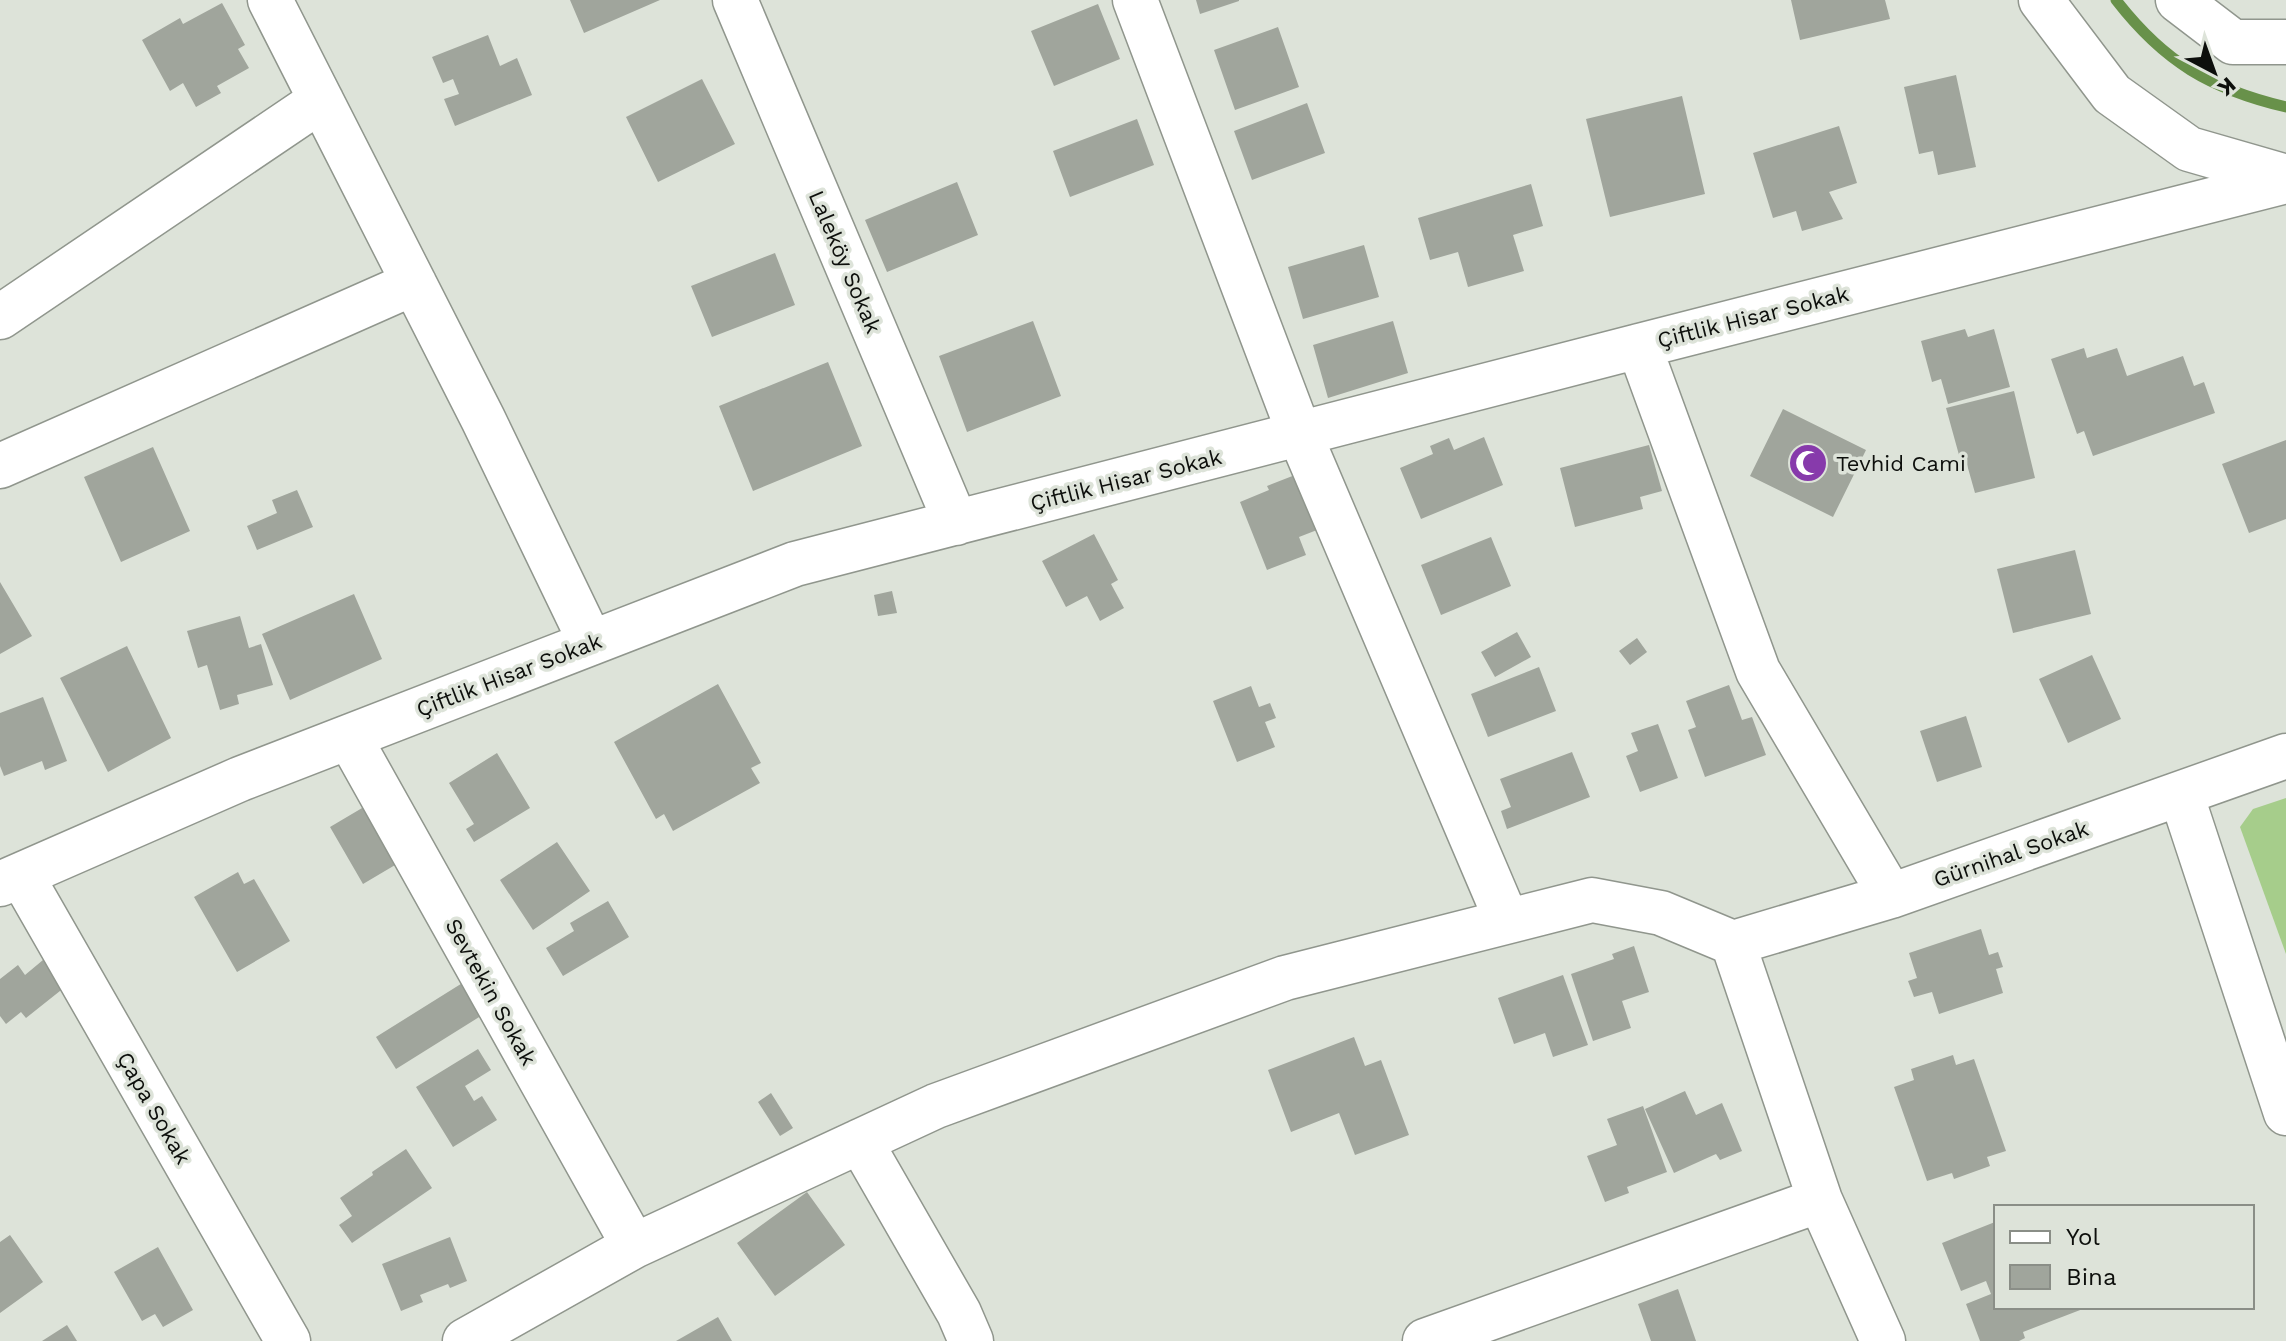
<svg xmlns="http://www.w3.org/2000/svg" width="2286" height="1341" font-family="'Work Sans',sans-serif">
<rect width="100%" height="100%" fill="#dde3d9"/>
<path fill="#a6cd8b" d="M2286 798V954L2240 827 2253 809Z"/>
<g fill="none" stroke-linecap="round" stroke-linejoin="round">
<path stroke="#68914a" stroke-width="11" d="M2116 0C2164 62 2210 89 2286 107"/>
</g>
<path fill="#a0a59c" d="M570 0H660L584 33Z
M1196 0H1239V1L1200 14Z
M1791 0H1885L1890 19 1800 40Z
M222 3 245 45 238 49 249 68 217 86 221 93 196 107 183 83 170 91 142 40 180 18 183 24Z
M1098 4 1120 59 1054 86 1031 31Z
M1278 27 1299 87 1235 110 1214 50Z
M488 35 500 66 517 58 532 95 455 126 444 99 459 94 453 79 443 83 432 57Z
M1956 75 1976 167 1938 175 1933 151 1919 154 1904 87Z
M702 79 735 144 658 182 626 117Z
M1682 96 1705 194 1610 217 1586 119Z
M1307 103 1325 153 1252 180 1234 131Z
M1137 119 1154 165 1070 197 1053 151Z
M1839 126 1857 183 1829 192 1843 219 1802 231 1796 211 1773 218 1753 153Z
M957 182 978 235 887 272 865 220Z
M1531 184 1543 226 1513 235 1524 271 1468 287 1458 252 1430 260 1418 218Z
M1364 245 1379 297 1303 319 1288 267Z
M775 253 795 305 712 337 691 286Z
M1033 321 1061 396 967 432 939 356Z
M1393 321 1408 373 1328 398 1313 345Z
M1965 329 1968 337 1994 329 2010 387 1948 404 1941 379 1932 382 1921 341Z
M2084 348 2087 358 2117 348 2127 376 2183 356 2194 386 2204 382 2215 413 2093 456 2084 431 2077 434 2051 359Z
M828 362 862 446 753 491 719 406Z
M2014 391 2035 478 1975 493 1964 454 1959 455 1946 408Z
M1783 409 1866 450 1833 517 1750 476Z
M1484 437 1503 485 1421 519 1400 468 1433 454 1430 446 1449 438 1454 450Z
M2286 440V519L2249 533 2222 464Z
M1649 445 1662 491 1640 497 1643 509 1575 527 1560 468Z
M153 447 190 531 121 562 84 477Z
M1295 475 1317 530 1299 537 1306 555 1267 570 1240 502 1269 490 1267 486Z
M297 490 313 527 257 550 247 526 277 513 272 500Z
M1094 534 1118 580 1111 584 1124 608 1100 621 1087 596 1066 607 1042 561Z
M1491 537 1511 586 1441 615 1421 565Z
M2075 550 2091 614 2013 633 1997 569Z
M0 582 32 636 0 654Z
M892 591 897 613 878 616 874 595Z
M354 594 382 659 290 700 262 634Z
M240 616 249 648 261 644 273 685 237 695 239 704 220 710 207 665 198 668 187 631Z
M1517 632 1531 657 1495 677 1481 652Z
M1637 638 1647 652 1630 665 1619 651Z
M127 646 171 738 108 772 60 678Z
M2092 655 2121 719 2068 743 2039 679Z
M1539 667 1556 711 1488 737 1471 694Z
M718 684 761 763 751 768 760 783 673 831 664 814 656 819 614 742Z
M1729 685 1742 720 1752 717 1766 755 1705 777 1688 730 1696 727 1686 701Z
M1251 686 1259 707 1270 703 1276 718 1265 722 1275 747 1237 762 1213 701Z
M43 697 67 761 45 770 42 761 4 776 0 766V713Z
M1966 716 1982 767 1937 782 1920 731Z
M1658 724 1678 778 1640 792 1626 756 1638 751 1631 733Z
M1572 752 1590 797 1507 829 1501 811 1511 807 1500 779Z
M497 753 530 808 474 842 466 829 474 824 449 783Z
M379 798 412 855 363 884 330 827Z
M557 842 590 891 533 930 500 880Z
M238 872 244 884 254 879 290 941 237 972 194 897Z
M608 901 629 937 563 976 546 948 574 931 570 923Z
M1981 929 1989 955 1998 952 2003 967 1996 969 2003 993 1939 1014 1932 992 1914 997 1908 981 1917 978 1909 953Z
M1634 946 1649 992 1622 1001 1631 1028 1593 1041 1571 974 1614 959 1612 954Z
M43 960 65 987 26 1018 21 1012 6 1024 0 1016V979L18 965 25 975Z
M1563 975 1588 1045 1553 1057 1545 1033 1514 1044 1498 998Z
M464 982 484 1014 396 1069 376 1037Z
M1354 1037 1365 1066 1381 1060 1409 1135 1355 1155 1339 1113 1291 1132 1268 1070Z
M478 1049 491 1070 465 1086 474 1101 482 1096 497 1120 453 1147 416 1087Z
M1953 1055 1956 1065 1974 1059 2006 1151 1987 1157 1990 1166 1954 1179 1952 1173 1927 1181 1894 1087 1914 1080 1911 1069Z
M1685 1091 1696 1115 1722 1103 1742 1151 1720 1160 1716 1154 1674 1173 1645 1109Z
M771 1093 793 1128 780 1136 758 1102Z
M1643 1106 1667 1172 1627 1187 1629 1193 1605 1202 1587 1156 1617 1145 1607 1119Z
M406 1149 432 1188 352 1243 339 1225 352 1216 340 1198 373 1175 372 1172Z
M807 1192 845 1245 775 1296 737 1243Z
M1995 1222 1996 1307H2088L2023 1332 2025 1338 2019 1341H1980L1966 1304 1991 1294 1986 1281 1961 1291 1942 1243Z
M10 1235 43 1282 0 1313V1242Z
M450 1237 467 1281 450 1288 448 1284 420 1295 423 1302 401 1311 382 1264Z
M158 1247 193 1310 163 1327 155 1314 142 1321 114 1272Z
M1678 1289 1696 1341H1651L1638 1304Z
M718 1317 732 1341H676Z
M67 1325 77 1341H42Z"/>
<g fill="none" stroke-linecap="round" stroke-linejoin="round">
<g stroke="#90968d" stroke-width="47">
<path id="minor" d="M270 0 483 419 591 643
M735 0 956 523
M1135 0 1300 435 1507 921
M2041 0 2112 94 2189 149 2286 177
M2178 0 2233 42H2286
M0 317 321 100
M1639 346 1758 671 1891 896
M0 466 414 283
M349 737 634 1246
M2181 794 2286 1113
M21 875 288 1341
M0 884 240 779 795 564 1639 346 2286 181
M1733 943 1891 896 2286 756
M860 1141 959 1313 971 1341
M465 1341 634 1246 936 1106 1285 978 1592 900 1661 913 1733 943 1820 1200 1883 1341
M1425 1341 1820 1200"/>
</g>
<use href="#minor" stroke="#fff" stroke-width="44"/>
</g>
<defs>
<g id="mosque-disc" transform="scale(2)"><circle r="9.5" fill="#873aab" stroke="#dde3d9"/><path d="M3.5-4.9A6 6 0 1 0 3.5 4.9A5 5 0 1 1 3.5-4.9Z" fill="#fff"/></g>
</defs>
<g fill-rule="evenodd">
<use href="#mosque-disc" x="1808" y="463"/>
</g>
<g text-anchor="middle" dominant-baseline="central" stroke-width="7" stroke-linejoin="round" paint-order="stroke">
<g font-size="22" fill="#0d0f0c" stroke="#dde3d9">
<text transform="translate(845 262) rotate(67)">Laleköy Sokak</text>
<text transform="translate(1753 317) rotate(-14)">Çiftlik Hisar Sokak</text>
<text transform="translate(1126 480) rotate(-14)">Çiftlik Hisar Sokak</text>
<text transform="translate(509 675) rotate(-21)">Çiftlik Hisar Sokak</text>
<text transform="translate(2011 854) rotate(-19)">Gürnihal Sokak</text>
<text transform="translate(491 992) rotate(61)">Sevtekin Sokak</text>
<text transform="translate(154 1108) rotate(60)">Çapa Sokak</text>
</g>
<g font-size="22" fill="#0d0f0c" stroke="#dde3d9" text-anchor="start">
<text x="1836" y="463">Tevhid Cami</text>
</g>
</g>
<rect x="1994" y="1205" width="260" height="104" fill="#dde3d9" stroke="#8a8e87" stroke-width="2"/>
<rect x="2010" y="1231" width="40" height="12" fill="#ffffff" stroke="#8a8e87" stroke-width="2"/>
<text x="2066" y="1245" font-size="24" fill="#0d0f0c">Yol</text>
<rect x="2010" y="1265" width="40" height="24" fill="#a0a59c" stroke="#8a8e87" stroke-width="2"/>
<text x="2066" y="1285" font-size="24" fill="#0d0f0c">Bina</text>
<g transform="translate(2214 72) rotate(139)" stroke="#dde3d9" stroke-width="6" paint-order="stroke">
<path d="M0-6L14 30L0 20L-14 30Z" fill="#0d0f0c"/>
<text y="-12" font-size="22" font-weight="bold" text-anchor="middle" fill="#0d0f0c">K</text>
</g>
</svg>
